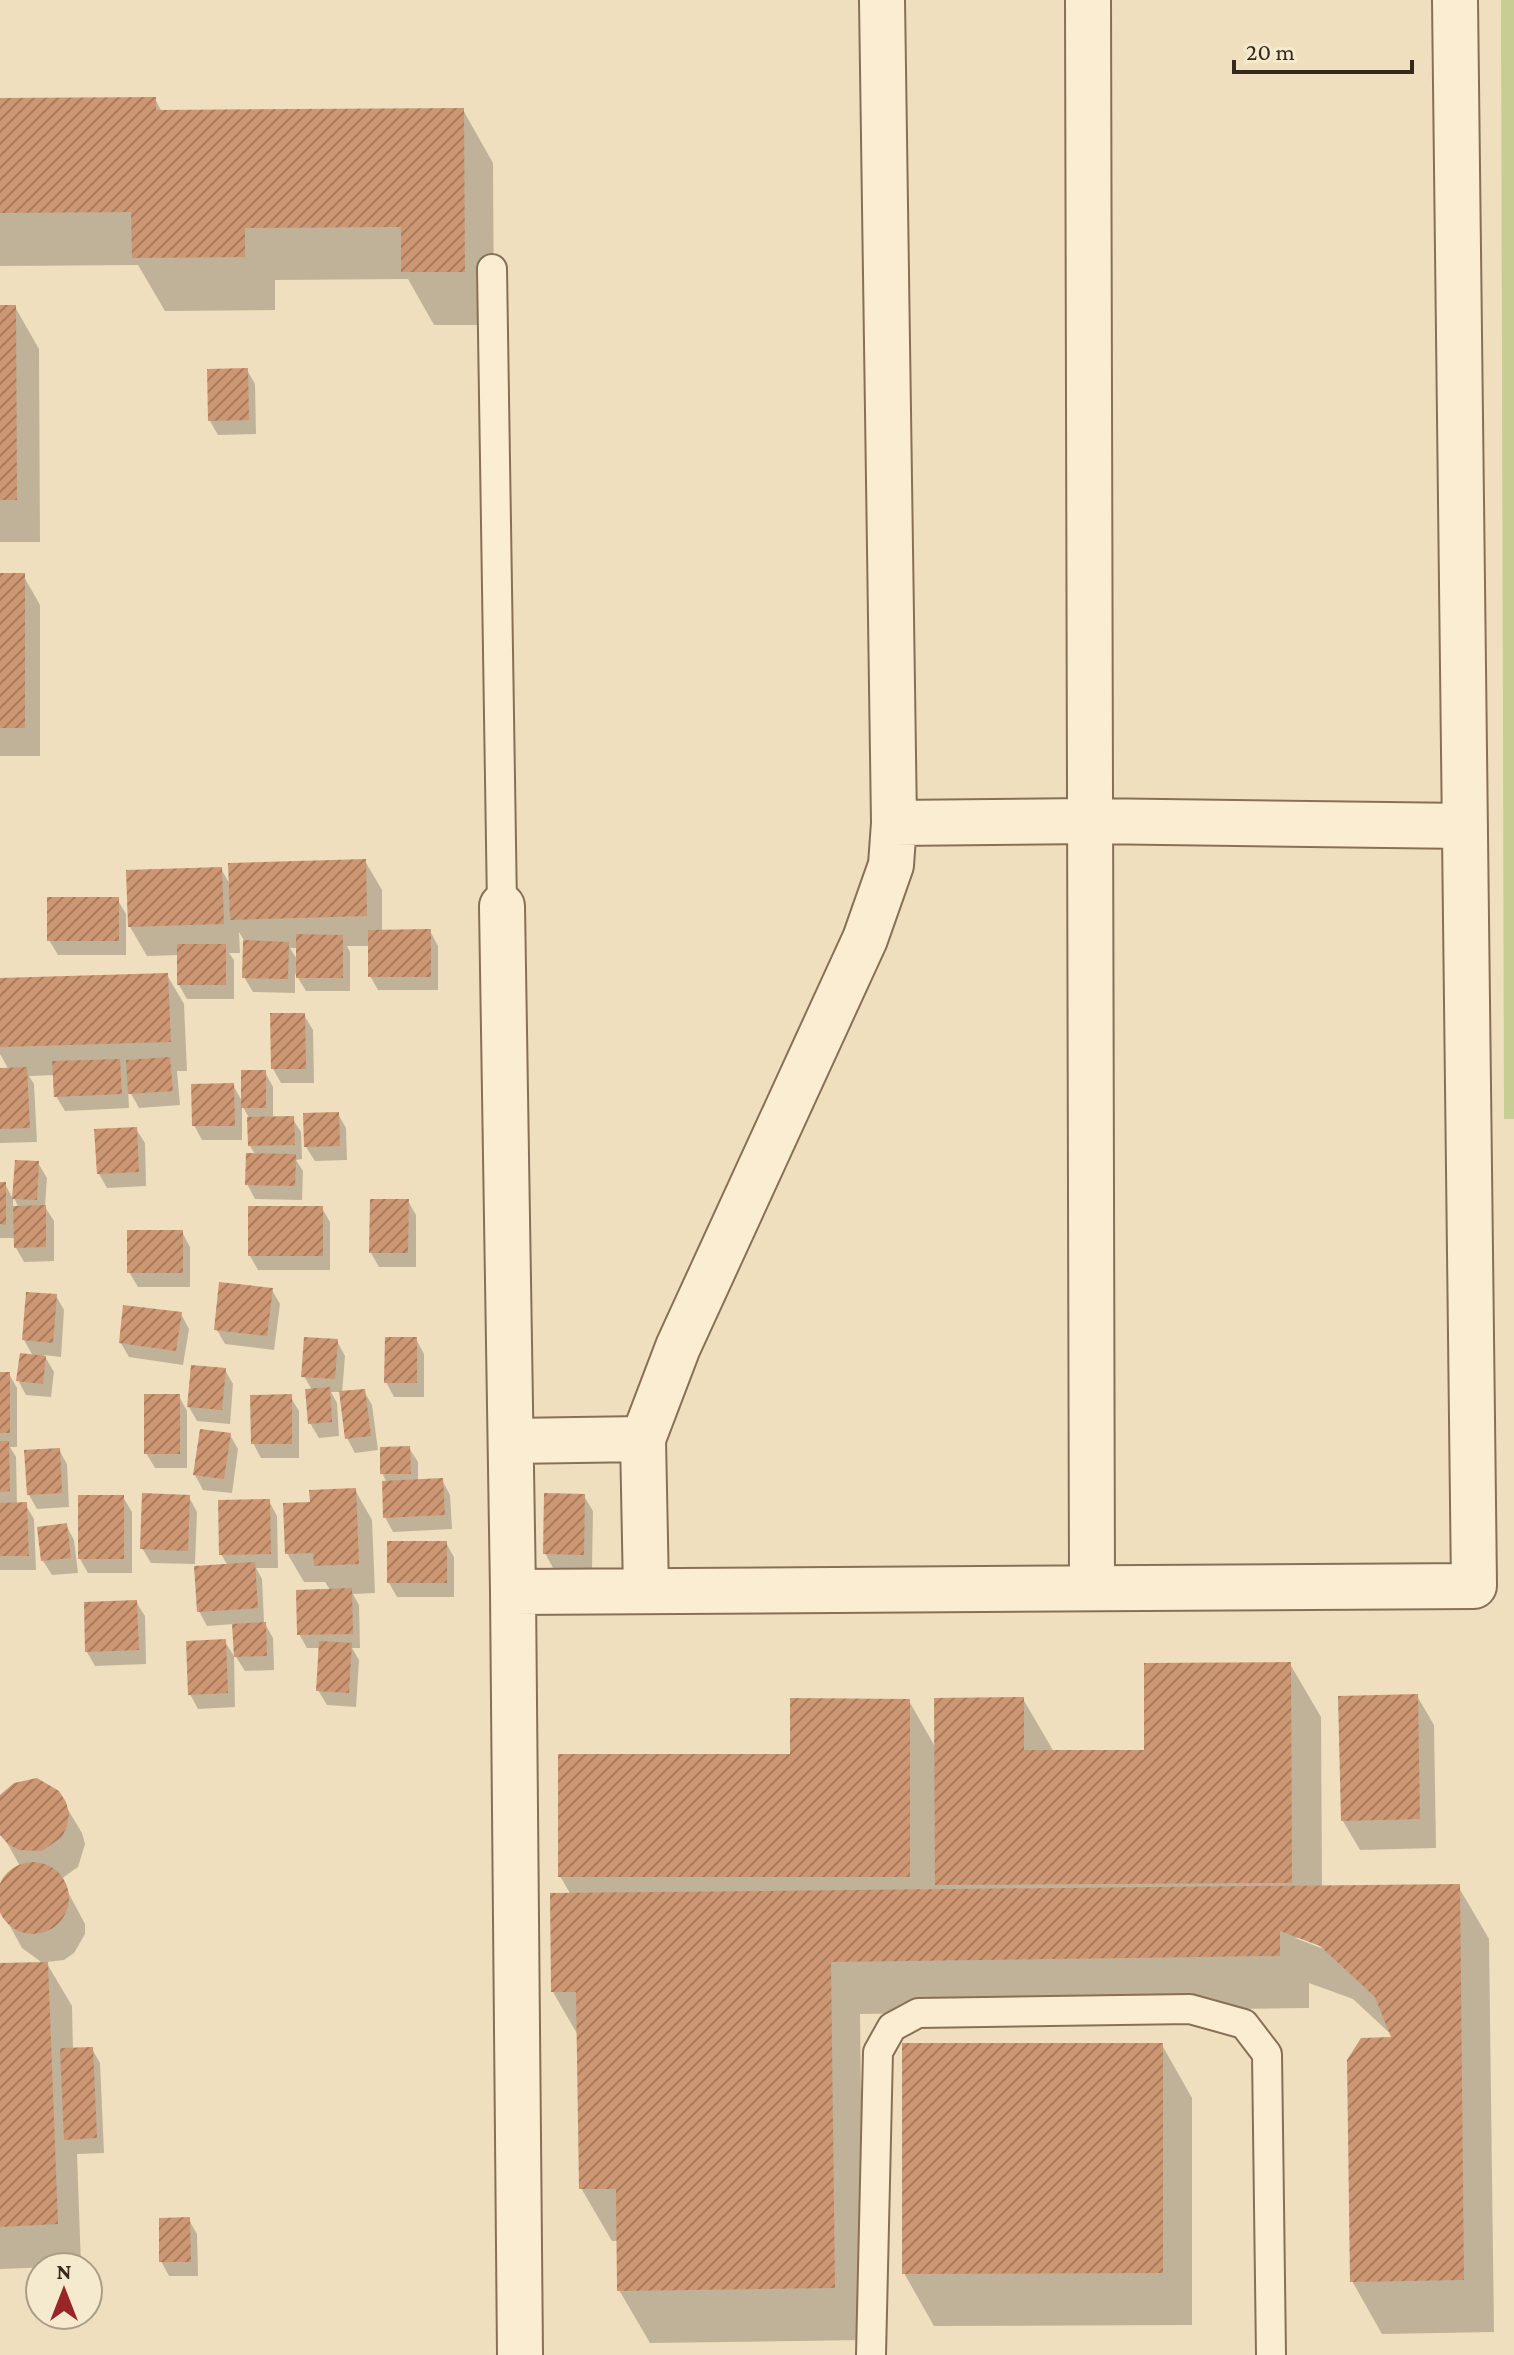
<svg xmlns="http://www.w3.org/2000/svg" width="1514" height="2355" font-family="'Crimson Pro',serif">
<defs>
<pattern id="building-hatch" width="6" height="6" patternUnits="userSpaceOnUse" patternTransform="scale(2)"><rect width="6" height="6" fill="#ce9773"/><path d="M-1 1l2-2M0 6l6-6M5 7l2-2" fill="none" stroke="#a87b5e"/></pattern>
</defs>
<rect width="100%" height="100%" fill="#efdfbf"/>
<path fill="#c8cd93" d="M1501 0H1514V1119H1504Z"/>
<path fill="#0003" fill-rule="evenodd" d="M155 99 162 112 463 110 493 163 494 325H434L408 279 275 280V310L165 311 138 265 0 266V100Z
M0 307H15L39 349 40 542H0Z
M247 370 255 384 256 434 218 435 210 421Z
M0 575H23L40 605V756H0Z
M365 861 382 890V932L430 931 438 946V990H378L370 976V946H347L350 952V991H306L295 973V993L253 992 244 977 245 942 239 932 240 953H229L234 960V999H187L179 985V955L147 956 130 927 221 869 231 886ZM290 948H298V961Z
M117 899 126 914V955H58L49 940Z
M167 975 184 1004 187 1071H177L180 1105 139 1108 128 1088 129 1108 65 1111 56 1096 55 1075 29 1076 34 1084 37 1142 0 1143V1070H9L0 1054V980Z
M304 1015 313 1030 314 1083H281L273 1069Z
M265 1072 273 1087V1118H292L301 1132 302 1159 296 1160 303 1171 302 1200 255 1199 247 1184 256 1156 250 1146 249 1118 242 1105V1140H202L194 1125 233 1085 243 1103Z
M338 1114 346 1128 347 1160 315 1161 306 1147Z
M136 1129 145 1143 146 1186 107 1188 99 1174Z
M38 1163 47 1178 45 1207 54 1221V1261L24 1262 16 1248V1238H0V1184H5L13 1199V1208H19L14 1198Z
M408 1201 416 1215V1267H379L371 1253Z
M322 1208 330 1222V1270H258L250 1256Z
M182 1232 190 1247V1287H138L129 1272Z
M272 1290 280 1304 274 1350 225 1344 217 1330Z
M56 1296 64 1310 61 1357 44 1355 54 1372 51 1397 26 1395 18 1380 33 1356 24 1340Z
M181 1314 189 1329 183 1365 129 1357 121 1343Z
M416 1339 424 1354V1397H394L386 1382Z
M337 1341 345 1356 342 1393 364 1391 372 1405 378 1450 355 1453 347 1438 341 1392H331L337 1403 339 1436 319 1438 310 1423 312 1390 304 1376Z
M225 1370 233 1384 230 1424 197 1421 189 1407Z
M0 1374H9L17 1388V1447H10L16 1457 17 1504H25L34 1519 36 1570H0Z
M179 1396 187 1411V1468H155L146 1453Z
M290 1396 299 1411V1458H261L253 1443Z
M230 1435 238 1449 232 1493 203 1490 195 1475Z
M409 1448 418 1462V1482L442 1480 450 1495 452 1529 393 1532 385 1517 387 1483 382 1473Z
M59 1450 67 1464 69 1507 37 1509 29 1495Z
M355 1490 372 1520 375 1593 353 1594 359 1605 360 1648H352L359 1660 356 1707 327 1705 318 1690 321 1648H307L299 1634 331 1591 325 1582H304L287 1553 313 1504Z
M584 1496 593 1511 592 1568H553L545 1553Z
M123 1497 132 1512V1573H88L80 1559Z
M189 1497 197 1512 195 1564 151 1563 142 1548Z
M269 1501 277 1516 278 1568H256L262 1579 264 1622 273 1638 274 1670 245 1671 236 1657 234 1624 207 1626 199 1611 228 1566 221 1554Z
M66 1525 74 1540 78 1573 52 1575 43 1561 40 1529Z
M446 1543 454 1557V1597H397L389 1583Z
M136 1602 145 1616 146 1664 95 1666 87 1652Z
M225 1642 234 1656 235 1707 198 1709 190 1694Z
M1290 1664 1321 1717 1322 1887 1458 1886 1489 1939 1494 2332 1382 2334 1352 2281 1396 2039 1353 1999 1309 1983V2008L860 2014 864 2340 650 2343 619 2290 618 2241H612L581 2188 579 2037 553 1992 571 1895 560 1876 792 1756 909 1701 937 1750 1023 1699 1054 1752H1146ZM1295 1938H1305L1330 1947 1329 1951Z
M1417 1696 1434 1725 1436 1848 1360 1850 1343 1821Z
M0 1799 64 1803 82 1833 85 1844 78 1867 61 1879 85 1924V1934L74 1953 64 1960 46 1962 72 2006 73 2049H92L100 2063 104 2153 77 2154 81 2266 0 2269V1965L44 1964 22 1948 5 1917 0 1901 2 1884 20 1866 2 1834Z
M1162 2045 1192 2098V2325L934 2326 904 2273Z
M189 2220 197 2234 198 2276H169L161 2261Z"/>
<path fill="url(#building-hatch)" d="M156 97V110L464 108 465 272H401V227L245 228V257L132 258 131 212 0 213V98Z
M0 305H16L17 500H0Z
M248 368 249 420 208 421 207 369Z
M0 573H25V728H0Z
M366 859 367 916 230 920 228 863Z
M222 867 224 924 128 927 126 870Z
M47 897H119V941H47Z
M431 929V977H368V930Z
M296 934 343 935V978H296Z
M243 940 289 942 288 979 242 978Z
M177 944H226V985H177Z
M168 973 171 1042 0 1047V978Z
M270 1013H305L306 1069H271Z
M170 1057 173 1091 128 1094 126 1060Z
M120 1059 122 1094 54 1097 52 1061Z
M27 1067 30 1128 0 1129V1068Z
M241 1070H266V1108H241Z
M234 1083 235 1126H192L191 1084Z
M339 1112 340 1146 304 1147 303 1113Z
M294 1116 295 1145 248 1146 247 1117Z
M137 1127 139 1172 97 1174 94 1129Z
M246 1153 296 1154 295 1186 245 1185Z
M15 1160 39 1161 37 1200 12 1199Z
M0 1182H6V1225L0 1224Z
M370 1199H409L408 1253H369Z
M46 1205V1247L14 1248 13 1206Z
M248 1206H323V1256H248Z
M127 1230H183V1273H127Z
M219 1282 273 1288 267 1336 214 1330Z
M26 1292 57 1294 53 1343 22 1340Z
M123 1305 182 1312 176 1351 119 1343Z
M304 1337 338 1339 335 1379 301 1377Z
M385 1337H417V1383H384Z
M20 1353 46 1356 43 1384 16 1381Z
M191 1365 226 1368 222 1410 187 1407Z
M0 1372H10V1433H0Z
M330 1387 332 1422 308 1424 305 1389Z
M365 1389 371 1436 345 1439 339 1391Z
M144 1394H180V1454H144Z
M292 1394V1444H251L250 1395Z
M200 1429 231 1433 224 1479 193 1475Z
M0 1441H9L10 1491 0 1492Z
M410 1446 411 1474H380V1447Z
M60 1448 62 1493 27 1495 24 1450Z
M443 1478 445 1515 383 1518 382 1481Z
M356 1488 359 1564 314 1566 313 1553 285 1554 283 1503 310 1502 309 1490Z
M142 1493 190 1495 188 1551 140 1549Z
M544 1493 585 1494 584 1555 543 1554Z
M78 1495H124V1559H78Z
M270 1499 271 1554 219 1555 218 1500Z
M27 1502 29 1556H0V1503Z
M67 1523 71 1558 41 1561 37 1527Z
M387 1541H447V1583H387Z
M255 1562 258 1608 197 1612 194 1566Z
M352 1588 353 1634 297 1635 296 1590Z
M137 1600 139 1650 85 1652 84 1602Z
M266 1622 267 1656 234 1657 232 1624Z
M226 1639 228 1693 188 1695 186 1641Z
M319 1641 352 1643 349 1693 316 1691Z
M1291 1662 1292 1883 935 1885 934 1698 1024 1697V1750H1144V1663Z
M1418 1694 1420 1819 1341 1821 1338 1696Z
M790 1698 910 1699V1877H558V1754H790Z
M37 1778 59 1791 66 1802 69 1813 67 1826 62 1837 42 1851 19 1850 8 1844 0 1835V1795L14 1783Z
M-3 1898a36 36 0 1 1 72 0a36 36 0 1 1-72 0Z
M1460 1884 1464 2280 1350 2282 1347 2060 1361 2038 1391 2037 1375 1997 1320 1946 1280 1931V1956L831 1962 835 2288 617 2291 616 2189H579L576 1992H551L550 1893Z
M48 1962 58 2224 0 2227V1963Z
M902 2043H1163V2273L902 2274Z
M93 2047 97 2138 64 2140 60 2048Z
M190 2217 191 2262H159V2218Z"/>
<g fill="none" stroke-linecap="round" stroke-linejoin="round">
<g stroke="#887057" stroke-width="32">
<path id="service" d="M492 269 502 906
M871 2355 878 2052 892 2027 918 2013 1190 2009 1244 2024 1267 2054 1271 2355"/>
</g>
<g stroke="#887057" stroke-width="48">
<path id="minor" d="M1088 0 1092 1588
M894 823 1090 821 1465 826
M502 906 513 1592 520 2355
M511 1441 643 1439
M646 1590 643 1439 678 1347 865 939 891 865 894 823 882 0
M513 1592 1474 1586 1455 0"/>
</g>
<use href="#service" stroke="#faedd2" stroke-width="28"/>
<use href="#minor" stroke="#faedd2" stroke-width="44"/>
</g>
<g transform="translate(64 2291)"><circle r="38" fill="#f6eace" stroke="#aa9c87" stroke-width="2"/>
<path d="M0-6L14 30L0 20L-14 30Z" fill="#992529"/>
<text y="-12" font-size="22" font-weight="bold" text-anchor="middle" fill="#37281c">N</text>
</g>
<path d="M1234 60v12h178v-12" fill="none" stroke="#37281c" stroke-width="4"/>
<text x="1246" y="60" font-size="24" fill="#37281c" stroke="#f6eace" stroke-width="6" paint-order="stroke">20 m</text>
</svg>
